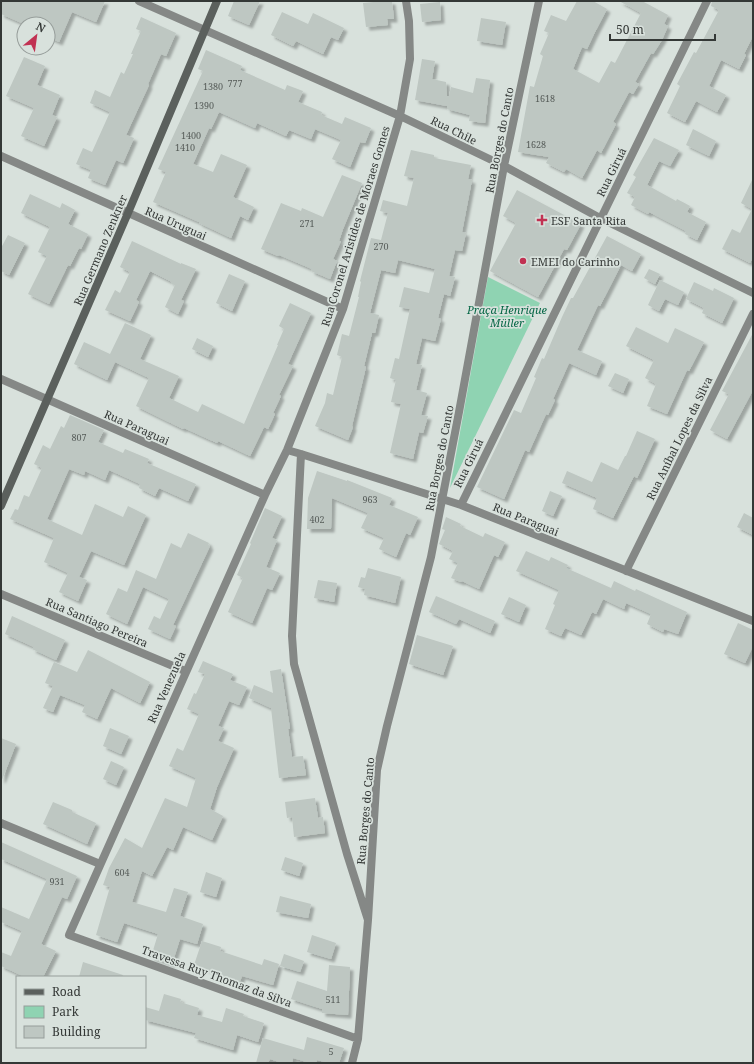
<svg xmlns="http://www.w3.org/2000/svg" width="754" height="1064" font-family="'Noto Serif',serif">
<defs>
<filter id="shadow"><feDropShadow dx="3.5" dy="3.5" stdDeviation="1" flood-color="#0004"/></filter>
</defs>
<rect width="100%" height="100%" fill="#d8e1dc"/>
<path fill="#8fd3b2" d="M488 277 540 303 450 488Z"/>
<path fill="#bec7c2" filter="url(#shadow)" d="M1 1H105L96 22 72 12 59 42 48 37V24H24L1 14Z
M234 1H260L249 25 228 16Z
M384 1H392L394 19H387L388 25 366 27 363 3Z
M577 1H593L607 9 594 34 587 49 582 47 573 69 599 83 611 61 615 63 641 13 619 1H642L668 15 664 24 668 26 662 40 653 54 651 53 635 82 639 84 633 94 629 92 613 122 616 124 601 153 597 150 582 178 566 169 564 172 546 163 549 157 518 152 530 86 534 87 543 56 540 54 549 33 544 31 551 15 566 21Z
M712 1H753V36L744 54 746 55 739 69 721 60 709 86 726 95 717 112 696 101 685 122 667 113 680 86 677 84 694 52 696 53 719 10 711 6Z
M440 2 441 20 422 22 420 4Z
M282 12 308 24 313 13 344 28 338 40 331 37 323 54 296 41 293 46 271 35Z
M141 17 176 33 166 56 161 54 148 84 149 85 126 135 134 138 123 163 116 160 105 185 88 178 91 170 76 164 83 148 92 152 110 112 90 103 95 90 110 97 121 72 124 74 133 54H131L141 31 136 29Z
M481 18 506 22 502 45 477 41Z
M206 50 242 66 240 70 285 90 287 85 303 91 298 102 322 112 321 115 342 124 345 117 371 128 365 143 360 142 350 167 332 159 341 140 315 129 311 139 289 130 286 136 257 123 255 128 219 112 211 129 209 128 193 164 213 172 221 154 247 165 233 197 254 207 248 220 240 216 231 238 199 223V222L153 202 166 172 158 169 203 71 198 69Z
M24 57 45 66 37 85 60 95 52 115 57 117 44 146 21 136 34 108 6 96Z
M422 59 435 61 432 79 446 82 447 96H449L451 87 473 93 476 78 490 80 485 123 469 121 470 115 447 109V106L415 100Z
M693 129 716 141 709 156 686 145Z
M654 138 679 150 670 166 659 161 647 185 676 201 677 199 690 206 687 212 706 222 697 240 685 234 686 231 649 212 648 214 631 205 635 197 627 193 636 177 633 175Z
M411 150 434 155V158L471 165 468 179 472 180 462 232 466 233 462 251 455 250 449 276 455 277 450 296 444 294 438 318 441 319 435 341 422 338 416 364 422 365 416 390 427 393 421 415 428 416 423 433 419 432 413 459 390 453 401 404 391 402 396 380 390 378 395 358 399 359 410 309 399 307 404 287 429 293 435 269 398 260 395 273 381 270 370 313 379 315 375 333H372L364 366 366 367 352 426 353 427 348 440 315 426 325 403 327 393 333 395 342 357 337 355 342 334 349 336 359 297H358L361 282 360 281 371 238 381 240 388 213 380 211 383 200 407 206 414 178 404 176Z
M342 175 362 183 343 229 339 241H341L333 259 337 261 330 279 311 271 312 269 279 255 278 256 261 249 281 203 301 211 302 208 323 217Z
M753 178V257L750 263 722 249 732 229 740 233 752 209 741 203Z
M517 190 581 224 567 250 564 249 538 297 490 271 516 223 503 216Z
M30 194 60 208 62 203 75 210 68 224 88 234 81 249 79 248 70 266 68 265 49 304 28 294 47 256 38 252 50 227 21 213Z
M8 235 25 243 9 275 1 271V248Z
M607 236 641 254 632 271 621 265 600 306 598 305 577 350 602 361 596 375 569 363 553 399 555 400 548 415 546 414 529 452 525 450 504 499 477 487 514 410 521 413 536 378 534 377 542 358 544 359 562 317 571 298H573Z
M132 241 181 264V263L196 269 181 300 184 301 178 314 165 307 175 285 171 284 172 282 150 271 136 300 139 302 130 321 105 310 115 290 120 293 130 272 120 267Z
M649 269 660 274 655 284 644 278Z
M229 274 245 281 232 311 216 303Z
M660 280 684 292 678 305 665 299 659 311 648 305Z
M694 282 713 291 714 288 734 298 722 323 702 313 704 308 686 299Z
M290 303 311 313 288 364 293 366 279 395 281 396 273 413 275 414 268 429 264 427 250 456 218 441 217 443 184 428 183 429 136 406 149 378 115 362 107 380 74 364 84 342 110 354 125 323 151 335 140 359 179 376 169 398 198 412 202 404 244 424 278 345H277L284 329 279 326Z
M636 327 668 343 675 328 704 342 689 371 687 370 667 414 647 406 656 384 645 378 654 360 626 346Z
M753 333V390L727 439 710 430 729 394 722 391Z
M197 338 213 346 208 357 192 349Z
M615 373 629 379 623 393 608 386Z
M70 415 104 430 98 442 123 453 125 449 149 459 147 463 196 484 188 501 159 488 155 496 139 488 140 484 109 470 105 480 85 471 84 475 69 469 47 519 82 535 95 504 123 517 128 506 146 515 124 565 91 551 79 577 87 580 78 601 59 592 68 573 44 562 54 538 10 519 15 509 18 510 24 495 29 497 42 468 34 464 43 445 50 449 61 426 64 428Z
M637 431 655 439 637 478 634 476 613 518 593 509 597 498 562 483 567 471 592 482 601 462 618 470 625 456H626Z
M317 471 347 481V480L392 498 389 505 418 517 410 535 406 533 396 557 379 549 384 538 361 528 368 513 332 498 331 529H307L308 498Z
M550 491 562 496 553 516 542 511Z
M265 508 282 516 272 538 277 540 266 567 280 573 272 590 267 588 252 623 228 612 243 578 237 575 251 544 250 543Z
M744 513 753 518V535L737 527Z
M446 517 461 524 460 526 483 537 485 533 505 542 498 557 494 555 479 589 462 581 461 582 451 578 458 563 449 559 453 551 439 544 445 530 442 529Z
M188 533 209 543 208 545 210 546 173 625 176 626 170 639 148 629 154 616 160 619 169 599 143 587 127 624 106 614 118 588 127 592 136 570 156 579 171 543 181 548Z
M526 551 549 561 551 557 568 565 566 568 611 588 614 581 635 591 636 589 658 599 687 612 678 634 664 629 663 632 647 624 651 614 626 603 624 609 603 599 596 614 592 612 581 635 565 628 561 636 545 629 555 605 553 604 559 590 516 571Z
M368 568 401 577 395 603 364 595 365 589 358 587 361 577 365 578Z
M318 580 337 583 334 602 314 598Z
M436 596 495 621 490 633 459 619 456 624 429 612Z
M509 597 526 605 519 622 501 614Z
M12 616 65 640 56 660 32 649 34 647 5 634Z
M738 623 753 630V646L745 663 724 654Z
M417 635 453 646 443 675 409 664Z
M88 650 150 682 140 703 111 688 97 719 82 712 85 705 60 695 53 712 43 708 53 686 45 683 54 662 77 672Z
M203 661 233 674 230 680 247 687 239 705 229 701 218 726 224 728 218 741 234 748 217 787 210 809 223 816 212 840 183 827 173 850 167 847 152 876 142 871 132 902 166 912 174 888 188 892 180 916 203 924 197 944 180 939 172 964 151 957 158 934 124 923 117 942 96 935 110 887 103 885 109 868 125 838 142 848 165 798 187 807 196 778 169 766 177 748 183 751 199 714 187 709 194 693 196 694 205 674 198 672Z
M281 669 290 729H288L292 757 303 756 306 775 279 778 271 708 249 698 254 685 273 693 270 671Z
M110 728 129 736 121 754 103 746Z
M1 738 16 744 2 780 1 779Z
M111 761 124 767 116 785 103 779Z
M315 798 318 818 323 817 325 833 294 837 292 817 287 818 285 802Z
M53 802 72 810V812L96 823 87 844 43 824Z
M1 842 77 876 67 899 62 897 41 944 56 951 43 977H25L1 966V952L11 956 22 931 1 922V907L29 919 47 879 1 859Z
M285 857 303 863 299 876 281 870Z
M206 872 222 878 216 897 200 892Z
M280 896 311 904 308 918 276 912Z
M312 935 336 943 331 959 307 952Z
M202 941 221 947 220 951 262 965 264 959 279 964 273 985 242 976 239 984 217 977 218 973 194 965Z
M284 954 304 961 300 972 280 966Z
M83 962 123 975 122 977H79Z
M329 965 350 967 348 1015 322 1013V1009L291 999 297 981 327 991Z
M164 994 181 999 180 1002 199 1008 197 1015 222 1022 226 1008 244 1014 243 1016 264 1023 258 1042 237 1035 233 1050 194 1038 196 1033 145 1020V1007L159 1011Z
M307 1037 344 1048 339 1063H329L317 1060 316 1063H310L293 1058 292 1063H282L270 1059 268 1063H256L263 1038 304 1050Z"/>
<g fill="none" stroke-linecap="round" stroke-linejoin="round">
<path stroke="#858886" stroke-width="8" d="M139 1 400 116 504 166 600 218 753 293
M1 156 343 309
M1 379 265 495
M287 450 301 454 461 505 753 621
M301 454 292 636 294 664 347 854 368 920 358 1039 352 1063
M461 505 707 1
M626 571 753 314
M1 594 185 671
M1 823 100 864
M368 920 377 770 387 726 431 557 459 412 504 166 539 1
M358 1039 69 935 265 495 287 450 343 309 400 116 410 59 409 21 406 1"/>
<path stroke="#5b605d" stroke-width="8" d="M1 506 128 213 217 1"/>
</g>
<g fill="#c13152" stroke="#d8e1dc" stroke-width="1.5">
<path d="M540 214h4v4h4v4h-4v4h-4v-4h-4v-4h4z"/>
<circle cx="523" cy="261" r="4"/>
</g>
<g text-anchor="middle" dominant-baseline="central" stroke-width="3.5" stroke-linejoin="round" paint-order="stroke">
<g font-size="9" fill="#565c59">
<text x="235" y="83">777</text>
<text x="213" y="86">1380</text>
<text x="545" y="98">1618</text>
<text x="204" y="105">1390</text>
<text x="191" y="135">1400</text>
<text x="536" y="144">1628</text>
<text x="185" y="147">1410</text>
<text x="307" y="223">271</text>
<text x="381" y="246">270</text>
<text x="79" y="437">807</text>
<text x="370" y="499">963</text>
<text x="317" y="519">402</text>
<text x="122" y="872">604</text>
<text x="57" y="881">931</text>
<text x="333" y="999">511</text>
<text x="331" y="1051">5</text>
</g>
<g font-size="11" fill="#343836" stroke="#d8e1dc">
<text transform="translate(454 130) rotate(26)">Rua Chile</text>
<text transform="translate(499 140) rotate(-79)">Rua Borges do Canto</text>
<text transform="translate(611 172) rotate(-64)">Rua Giruá</text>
<text transform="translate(176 223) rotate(24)">Rua Uruguai</text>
<text transform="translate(355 226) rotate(-73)">Rua Coronel Aristides de Moraes Gomes</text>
<text transform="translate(100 250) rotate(-67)">Rua Germano Zenkner</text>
<text transform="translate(137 427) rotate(24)">Rua Paraguai</text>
<text transform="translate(679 438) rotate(-64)">Rua Aníbal Lopes da Silva</text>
<text transform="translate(439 458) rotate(-79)">Rua Borges do Canto</text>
<text transform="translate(468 463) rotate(-64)">Rua Giruá</text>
<text transform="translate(526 519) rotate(22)">Rua Paraguai</text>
<text transform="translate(97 622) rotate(23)">Rua Santiago Pereira</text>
<text transform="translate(166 687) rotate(-66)">Rua Venezuela</text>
<text transform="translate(365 811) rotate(-85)">Rua Borges do Canto</text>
<text transform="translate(217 976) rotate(20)">Travessa Ruy Thomaz da Silva</text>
</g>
<g font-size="11" fill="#343836" stroke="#d8e1dc" text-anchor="start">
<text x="551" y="220">ESF Santa Rita</text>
<text x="531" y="261">EMEI do Carinho</text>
</g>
<g font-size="11" font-style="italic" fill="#066746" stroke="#d8e1dc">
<text x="507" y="309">Praça Henrique<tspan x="507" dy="13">Müller</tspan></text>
</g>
</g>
<rect width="754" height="1064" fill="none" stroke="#343836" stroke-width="4"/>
<rect x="16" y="976" width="130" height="72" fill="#d8e1dc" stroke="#969d9a"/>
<rect x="24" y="989" width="20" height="6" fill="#5b605d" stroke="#969d9a"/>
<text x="52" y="996" font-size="12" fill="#343836">Road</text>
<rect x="24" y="1006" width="20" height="12" fill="#8fd3b2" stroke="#969d9a"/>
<text x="52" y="1016" font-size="12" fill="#343836">Park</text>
<rect x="24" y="1026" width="20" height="12" fill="#bec7c2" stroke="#969d9a"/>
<text x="52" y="1036" font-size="12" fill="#343836">Building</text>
<g transform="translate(36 36) rotate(29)"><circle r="19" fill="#d8e1dc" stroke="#969d9a"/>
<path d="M0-3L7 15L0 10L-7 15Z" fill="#c13152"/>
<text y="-6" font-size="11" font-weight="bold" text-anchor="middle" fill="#343836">N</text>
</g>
<path d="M610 34v6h105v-6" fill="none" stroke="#343836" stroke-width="2"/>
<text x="616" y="34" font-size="12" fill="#343836" stroke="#d8e1dc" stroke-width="3" paint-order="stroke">50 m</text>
</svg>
